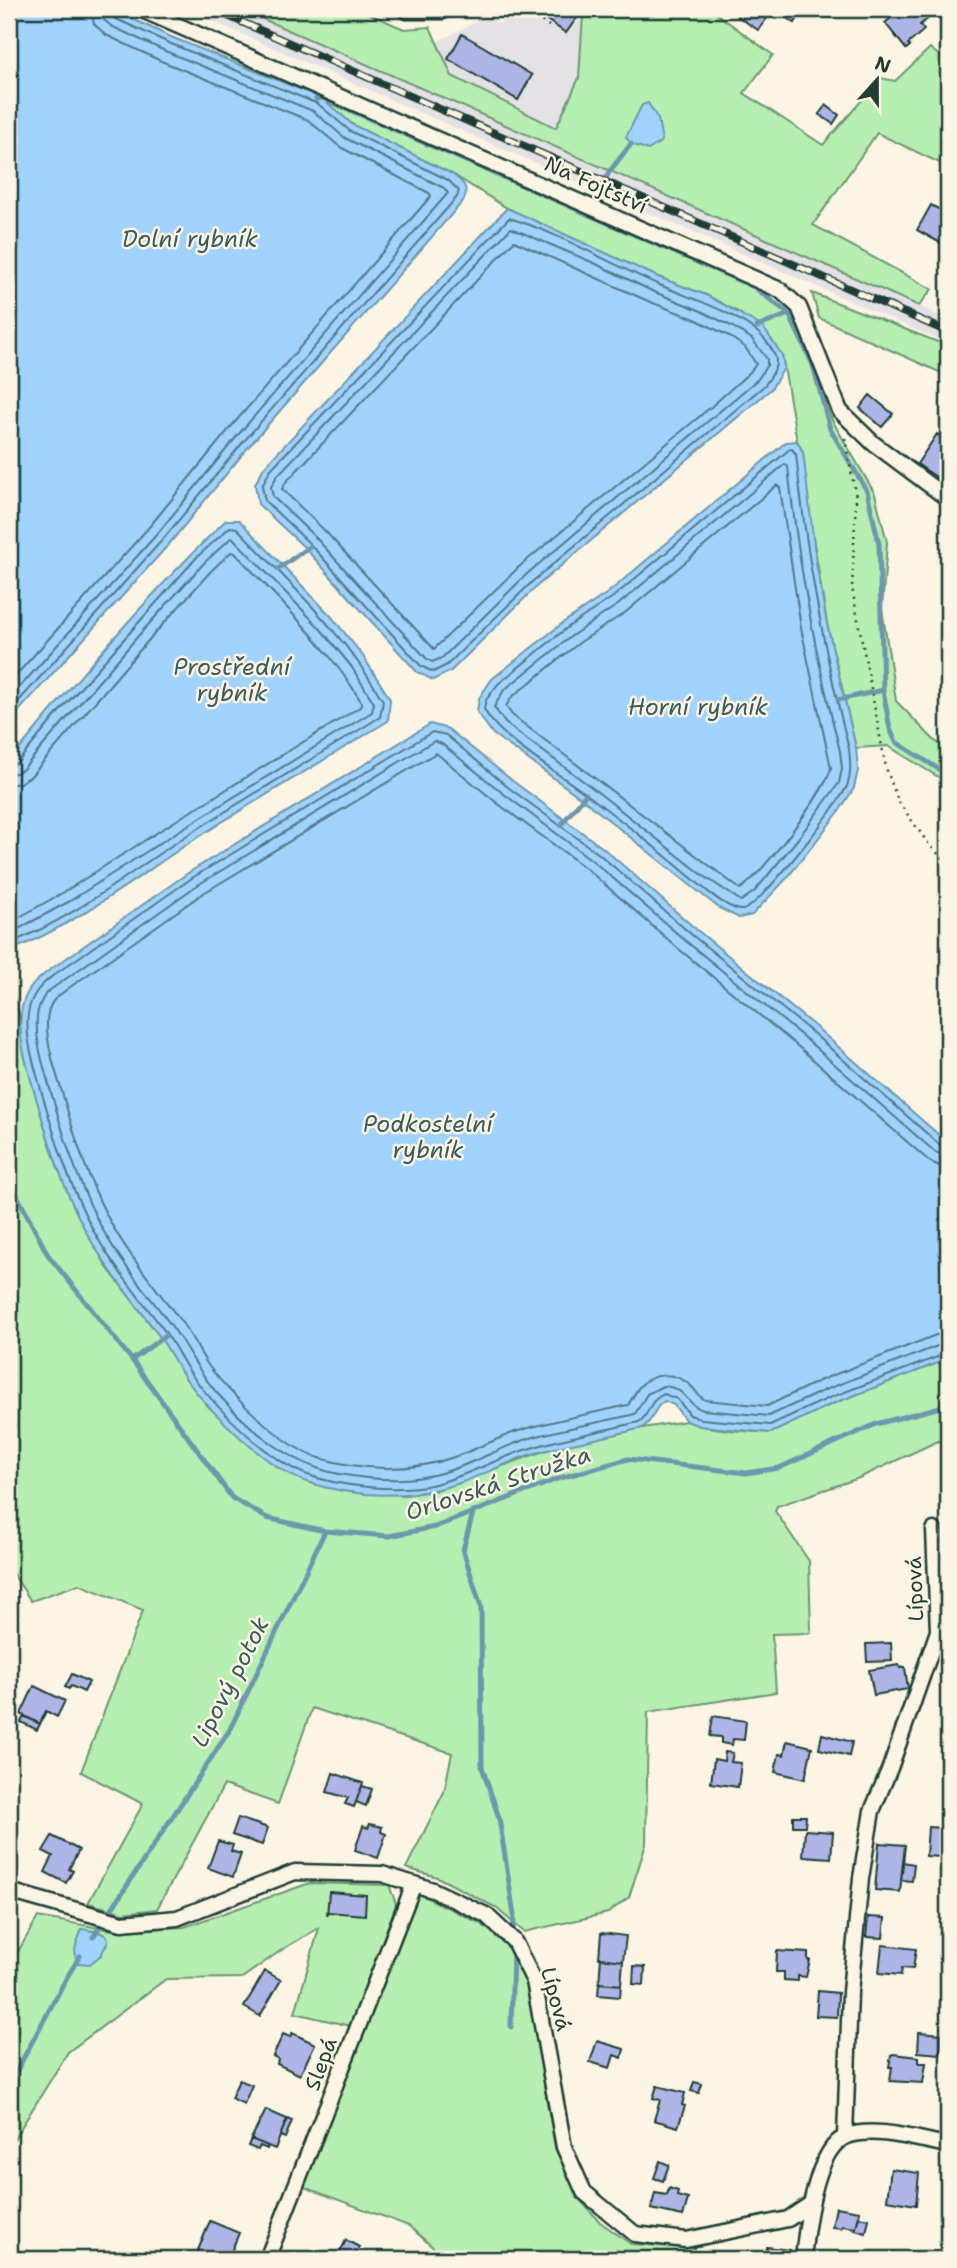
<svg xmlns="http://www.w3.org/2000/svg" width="957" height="2268" font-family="'Shantell Sans',sans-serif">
<rect width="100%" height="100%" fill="#fcf5e5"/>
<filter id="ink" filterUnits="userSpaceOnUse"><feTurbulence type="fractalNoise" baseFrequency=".0143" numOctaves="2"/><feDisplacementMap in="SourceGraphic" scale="14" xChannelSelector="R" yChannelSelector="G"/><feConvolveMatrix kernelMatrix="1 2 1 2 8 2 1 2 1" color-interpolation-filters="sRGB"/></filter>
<g filter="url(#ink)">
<path fill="#e5e2e6" d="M184 9H240L919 306 948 319V344Z
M512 9H567L583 23 579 78 556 128 452 76 437 42 487 16 499 24 513 14Z"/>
<path fill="#b7efb2" stroke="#6b9673" stroke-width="2" d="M240 9H358L404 29 430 27 452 76 556 128 579 78 583 14 578 9H710L773 55 744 93 823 145 881 78 895 81 930 48 948 63V167L877 133 813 225 932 289 919 306Z
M322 98 754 287 789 314 813 365 832 420 875 494 887 542 882 609 896 701 935 741 948 750V783L888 746 856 748 827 624 808 506 803 452 797 441 782 355 740 313 706 295 658 277 507 208 452 174 353 125Z
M812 293 948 346V376L819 318Z
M9 979 20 1018 25 1057 46 1132 58 1168 106 1266 161 1338 187 1380 207 1405 248 1444 278 1467 371 1493 405 1495 433 1491 555 1447 642 1428 686 1421 700 1426 729 1430 771 1433 832 1404 948 1359V1439H942L859 1478 777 1506 775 1511 809 1561 811 1633 772 1634 776 1692 648 1712 646 1844 629 1897 608 1913 524 1932 495 1907 437 1877 406 1868 444 1792 452 1753 312 1708 278 1804 224 1785 157 1909 124 1913 88 1903 143 1804 81 1772 143 1610 79 1584 31 1601 9 1568Z
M310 1883 389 1885 396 1904 351 2026 295 2013 319 1928 283 1949 242 1978 166 1979 68 2052 9 2147V1967L38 1917 117 1931 184 1927Z
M417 1893 482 1924 506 1945 527 1983 555 2148 578 2198 600 2222 631 2244 695 2248 693 2259H446L409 2226 304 2187Z"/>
<path fill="#a1d3fe" stroke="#6d97ad" stroke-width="2" d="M9 9H111L171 37 322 98 353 125 452 174C463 183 469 186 464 200L250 445 170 543 9 722Z
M648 103 658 119 662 141 648 150 631 144 626 137 642 105Z
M507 208 658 277 706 295 763 327 782 355 784 368 771 389 537 586 451 671 433 680 417 672 305 548 258 504 255 484 264 467Z
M797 441 803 452 816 562 827 624 856 748 858 770 854 788 838 813 787 878 752 915 739 918 719 908 581 798 493 734 477 712 479 698 492 679 564 622 609 592 786 442Z
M226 520H239L331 616 363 656 390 699 388 721C320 763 250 803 183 847 128 884 71 927 9 951V762C77 678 148 595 226 520Z
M430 724 448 729 514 782 603 848 697 930 818 1029 948 1143V1359L832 1404 771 1433 700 1426 686 1421 674 1405 665 1401C652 1408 656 1419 642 1428 604 1438 566 1444 529 1455 505 1463 483 1475 460 1483 411 1500 353 1498 304 1481 266 1467 212 1413 188 1382 177 1367 170 1351 160 1337 134 1301 105 1268 84 1228 62 1186 48 1139 35 1094 27 1065 14 1030 24 1000 29 986 39 978 51 969L188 873Z
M82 1929 99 1932 107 1936 108 1941 101 1955 90 1964 78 1963C72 1950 77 1942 82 1929Z"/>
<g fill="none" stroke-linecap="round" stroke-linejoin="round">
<path stroke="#537985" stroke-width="2" d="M509 218C559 233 607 262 655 283 689 298 726 308 756 331 763 336 772 348 775 356 779 367 771 376 765 385L533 581 447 665 433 672 421 666 310 544 265 501 262 486 270 470Z
M511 228 594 263 652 291 699 310 733 327 752 339 767 359V365L758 379 527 574 442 658 432 662 427 659 316 538 273 497 271 487 277 476Z
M514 241 648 301 695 319 727 335 745 347 756 364 750 372 712 406 520 566 434 649 324 530 282 489 286 482Z
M791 448 796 454C806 554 824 652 849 749 850 762 852 774 847 786 839 804 757 910 742 910 726 910 693 879 681 869 650 843 618 818 585 793 558 773 498 738 484 709L486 700 498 684 568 627 613 597Z
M785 464 788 467C798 563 816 657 840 751L842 769 839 783 800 836 755 891 741 901 704 876 590 786 505 723 494 707 504 690 573 635 619 604Z
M777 485 780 488 801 628 831 768C827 790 759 878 740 889L512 715 506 706 512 697 579 643 626 612Z
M9 683 150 526 230 428 431 196 429 193 340 147 308 120 161 61 106 35 94 24 91 9
M9 699 158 533 238 435 448 193 444 188 345 138 313 111 165 51 111 26 103 19 101 9
M9 712 164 538 245 440 457 197 459 191 448 180 350 131 318 104 169 43 114 18 110 9
M9 765 17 763 59 712 197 557 230 527 237 528C289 583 346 635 383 701L380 717C314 758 248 797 183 838 127 874 72 920 9 943
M9 774 16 773 23 769 139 635 204 563 232 537 319 627 351 666 374 703 372 712 177 832 70 901 9 934
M9 785 20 783 31 776 147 642 211 571 231 552 235 553C280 601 328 646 362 703L360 707 172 823 64 892 9 923
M948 1148 941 1146 814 1034 692 935 599 854 509 788 446 735 432 732 192 878 55 974C45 982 36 989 31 1002 21 1029 34 1063 41 1090 54 1135 68 1182 90 1224 110 1264 140 1297 166 1333 176 1347 183 1364 194 1378 217 1409 269 1460 305 1474 339 1487 396 1492 431 1485 466 1477 497 1458 531 1448 566 1437 603 1431 639 1422 651 1414 647 1401 664 1394L677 1399 690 1415 701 1419 770 1425 829 1398 948 1353
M948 1156 935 1152 808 1041 687 942 593 861 504 794 442 744 434 741 196 886 46 993C41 1001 37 1009 37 1018 35 1040 43 1064 49 1085 62 1131 76 1177 97 1219 117 1259 147 1292 173 1328 188 1349 199 1373 217 1393 249 1429 291 1465 339 1474 367 1479 399 1482 428 1476 462 1470 494 1450 527 1439 563 1428 599 1423 635 1414L647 1394 663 1386C686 1387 685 1404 703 1410L769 1416 825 1390 940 1345 948 1344
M948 1167 939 1166 929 1161 801 1049 680 950 587 869 497 803 436 753 202 894 66 990C63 993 57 996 54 1000 37 1020 55 1069 62 1092 74 1134 87 1177 107 1216 127 1254 155 1286 180 1320 191 1334 198 1350 208 1365 228 1392 284 1447 316 1457 359 1470 408 1473 451 1458 473 1451 493 1440 515 1432 552 1420 590 1414 628 1405 632 1399 635 1392 640 1386 653 1372 675 1372 690 1385 696 1390 698 1397 705 1400L767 1406 821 1380 936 1335 948 1334"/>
<path stroke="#6d97ad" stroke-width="5" d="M316 99 322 98 754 287 789 314 813 365 830 429 867 491 879 544 883 690 890 729 896 742 948 775
M594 207 609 172 631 144
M757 327 789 314
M278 569 310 546
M838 700 883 690
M561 825 586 794
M9 1180 48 1255 132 1360 232 1498 267 1518 325 1531 389 1536 435 1527 560 1478 628 1459 746 1473 779 1468 876 1424 948 1405
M132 1360 166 1335
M473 1513 463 1550 481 1607 482 1767 499 1818 514 1915 513 1936
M109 1913 229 1731 325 1531
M93 1937 102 1923
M511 2027 513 1949
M9 2085 67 1977 80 1956"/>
</g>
<path fill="#afb6e7" stroke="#1f3d34" stroke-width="2" d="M536 9H567L578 16 566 33 534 11Z
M743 9H774L758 30 737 16Z
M789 9H803L795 23 785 17Z
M902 9H940L920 25 924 30 908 44 910 46 906 49 885 23Z
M462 34 532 75 518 100 448 59Z
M826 105 839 115 833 124 819 114Z
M931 205 948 214V242L946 246 917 230Z
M870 395 893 414 882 427 860 408Z
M937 434 948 442V485L917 464Z
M891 1643 892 1661 867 1662 866 1644Z
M899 1665 900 1668 905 1667 908 1689 874 1695 869 1670Z
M72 1674 89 1682 84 1692 71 1686 69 1689 65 1687Z
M34 1686 65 1701 57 1717 46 1711 40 1724 21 1714Z
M24 1716 40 1724 37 1730 21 1722Z
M713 1716 746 1721 744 1740 733 1739 732 1745 721 1743V1737L710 1736Z
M822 1734 852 1742 849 1756 819 1749Z
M787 1741 812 1747 805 1779 775 1772 779 1754 784 1755Z
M725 1752 733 1753 731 1762 741 1763 738 1787 711 1783 714 1759 724 1761Z
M333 1773 363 1783 354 1807 345 1804 348 1798 327 1792Z
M362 1786 372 1789 366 1806 356 1802Z
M793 1816H806L805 1826H793Z
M238 1818 268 1828 262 1845 232 1835Z
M370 1824 382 1827 381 1832 386 1834 378 1858 355 1850 363 1826 368 1828Z
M928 1827 943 1828 941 1857 926 1856Z
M805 1830 833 1832 831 1858 803 1856Z
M52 1836 79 1850 69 1869 73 1871 66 1883 45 1872 53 1856 43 1851Z
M218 1841 233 1845 231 1851 241 1854 233 1877 208 1868Z
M879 1843 905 1845 900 1892 875 1890Z
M903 1862 914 1864 912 1881 901 1880Z
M329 1892 366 1895 365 1915 328 1912 327 1916Z
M868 1917 885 1918 883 1938 866 1937Z
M601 1933 626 1936 623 1961 599 1958Z
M882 1945 916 1949 913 1969 902 1968 901 1975 879 1973Z
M777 1951 808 1953V1960H810L806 1977 798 1976V1981L784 1980V1972H776Z
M601 1958 623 1961 621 1985 599 1983Z
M634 1966 645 1967 644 1985 633 1984Z
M265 1971 281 1980 260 2016 244 2007Z
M599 1983 621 1985 620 1997 598 1995Z
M818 1991 838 1993 837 2017 816 2016Z
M919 2032 942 2034 940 2054 918 2052Z
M292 2033 315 2044 300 2075 277 2064 278 2059 273 2056 283 2034 290 2037Z
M597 2041 624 2049 622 2058 614 2055 610 2068 590 2062Z
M893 2054 919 2057V2063H926L923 2083 890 2081 892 2067H889L891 2055Z
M239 2080 252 2085 244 2104 231 2098Z
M694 2082 702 2084 699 2093 691 2091Z
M657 2086 685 2093 682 2105 685 2106 678 2127 654 2120 660 2100 653 2098Z
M266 2110 287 2119 275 2149 251 2139Z
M287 2119 292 2121 285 2138 280 2136Z
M251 2139 268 2146 267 2149 260 2146 258 2150 248 2146Z
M660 2161 669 2165 663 2181 654 2178Z
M891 2169 919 2173 916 2205 887 2200Z
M669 2188 678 2191 677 2196 688 2199 683 2216 651 2209 655 2193 667 2195Z
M836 2207 860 2211 856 2228 842 2226 841 2228 832 2227Z
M859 2217 869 2219 866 2233 855 2230Z
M210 2221 239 2233 228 2259 213 2256 211 2259H207L196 2255Z
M346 2240 359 2247 355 2256 361 2259H337Z
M767 2247 790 2250 789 2259H759V2255L766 2256Z"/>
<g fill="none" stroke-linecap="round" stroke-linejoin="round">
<g stroke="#1f3d34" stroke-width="19">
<path id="minor" d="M140 9 780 290 799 307 840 411 873 443 948 499
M9 1891 122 1923 177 1918 295 1872 382 1874 433 1890 486 1915 514 1941 534 1981 564 2147 584 2192 635 2234 686 2240 788 2219 809 2205
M845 2137 850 1992 861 1878 872 1811 890 1768 938 1631 934 1530
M267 2259 414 1884
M803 2259C806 2230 815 2148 847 2136 875 2126 919 2140 948 2145"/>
</g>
<g stroke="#1f3d34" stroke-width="23">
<path id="tertiary" d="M408 9H442"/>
</g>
<path stroke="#1f3d34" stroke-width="2.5" stroke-dasharray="2 5" stroke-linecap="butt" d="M529 9 527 12 549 26
M845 438 856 497 852 588 886 768 898 801 930 846 948 863"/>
<use href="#minor" stroke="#fcf5e5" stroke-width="14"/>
<use href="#tertiary" stroke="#fcf5e5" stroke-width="18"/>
<g stroke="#1f3d34" stroke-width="8">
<path id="rail" d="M212 9 948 332"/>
</g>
<use href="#rail" stroke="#fcf5e5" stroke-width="5" stroke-dasharray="16" stroke-linecap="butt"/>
</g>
</g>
<g text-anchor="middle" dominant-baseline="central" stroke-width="5" stroke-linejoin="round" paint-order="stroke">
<g font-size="21" fill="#1f3d34" stroke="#fcf5e5">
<text transform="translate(596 185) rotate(24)">Na Fojtství</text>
<text transform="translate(915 1589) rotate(-92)">Lípová</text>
<text transform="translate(556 1999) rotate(75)">Lípová</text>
<text transform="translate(321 2064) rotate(-69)">Slepá</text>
</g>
<g font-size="23" font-style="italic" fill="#395b5c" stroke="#fcf5e5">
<text x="190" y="239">Dolní rybník</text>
<text x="232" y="667">Prostřední<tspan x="232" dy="26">rybník</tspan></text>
<text x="698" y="707">Horní rybník</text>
<text x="428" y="1124">Podkostelní<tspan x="428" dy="26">rybník</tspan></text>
<text transform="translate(498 1483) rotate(-18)">Orlovská Stružka</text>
<text transform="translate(230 1682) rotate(-63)">Lipový potok</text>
</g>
</g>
<rect width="957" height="2268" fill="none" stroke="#fcf5e5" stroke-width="35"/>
<rect x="18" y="18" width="922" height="2233" fill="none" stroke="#1f3d34" stroke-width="2.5" filter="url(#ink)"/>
<g transform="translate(877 80) rotate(21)" stroke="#fcf5e5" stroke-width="5" paint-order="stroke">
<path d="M0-5L12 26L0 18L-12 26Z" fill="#1f3d34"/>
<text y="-10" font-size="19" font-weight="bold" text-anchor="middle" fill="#1f3d34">N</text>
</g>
</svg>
